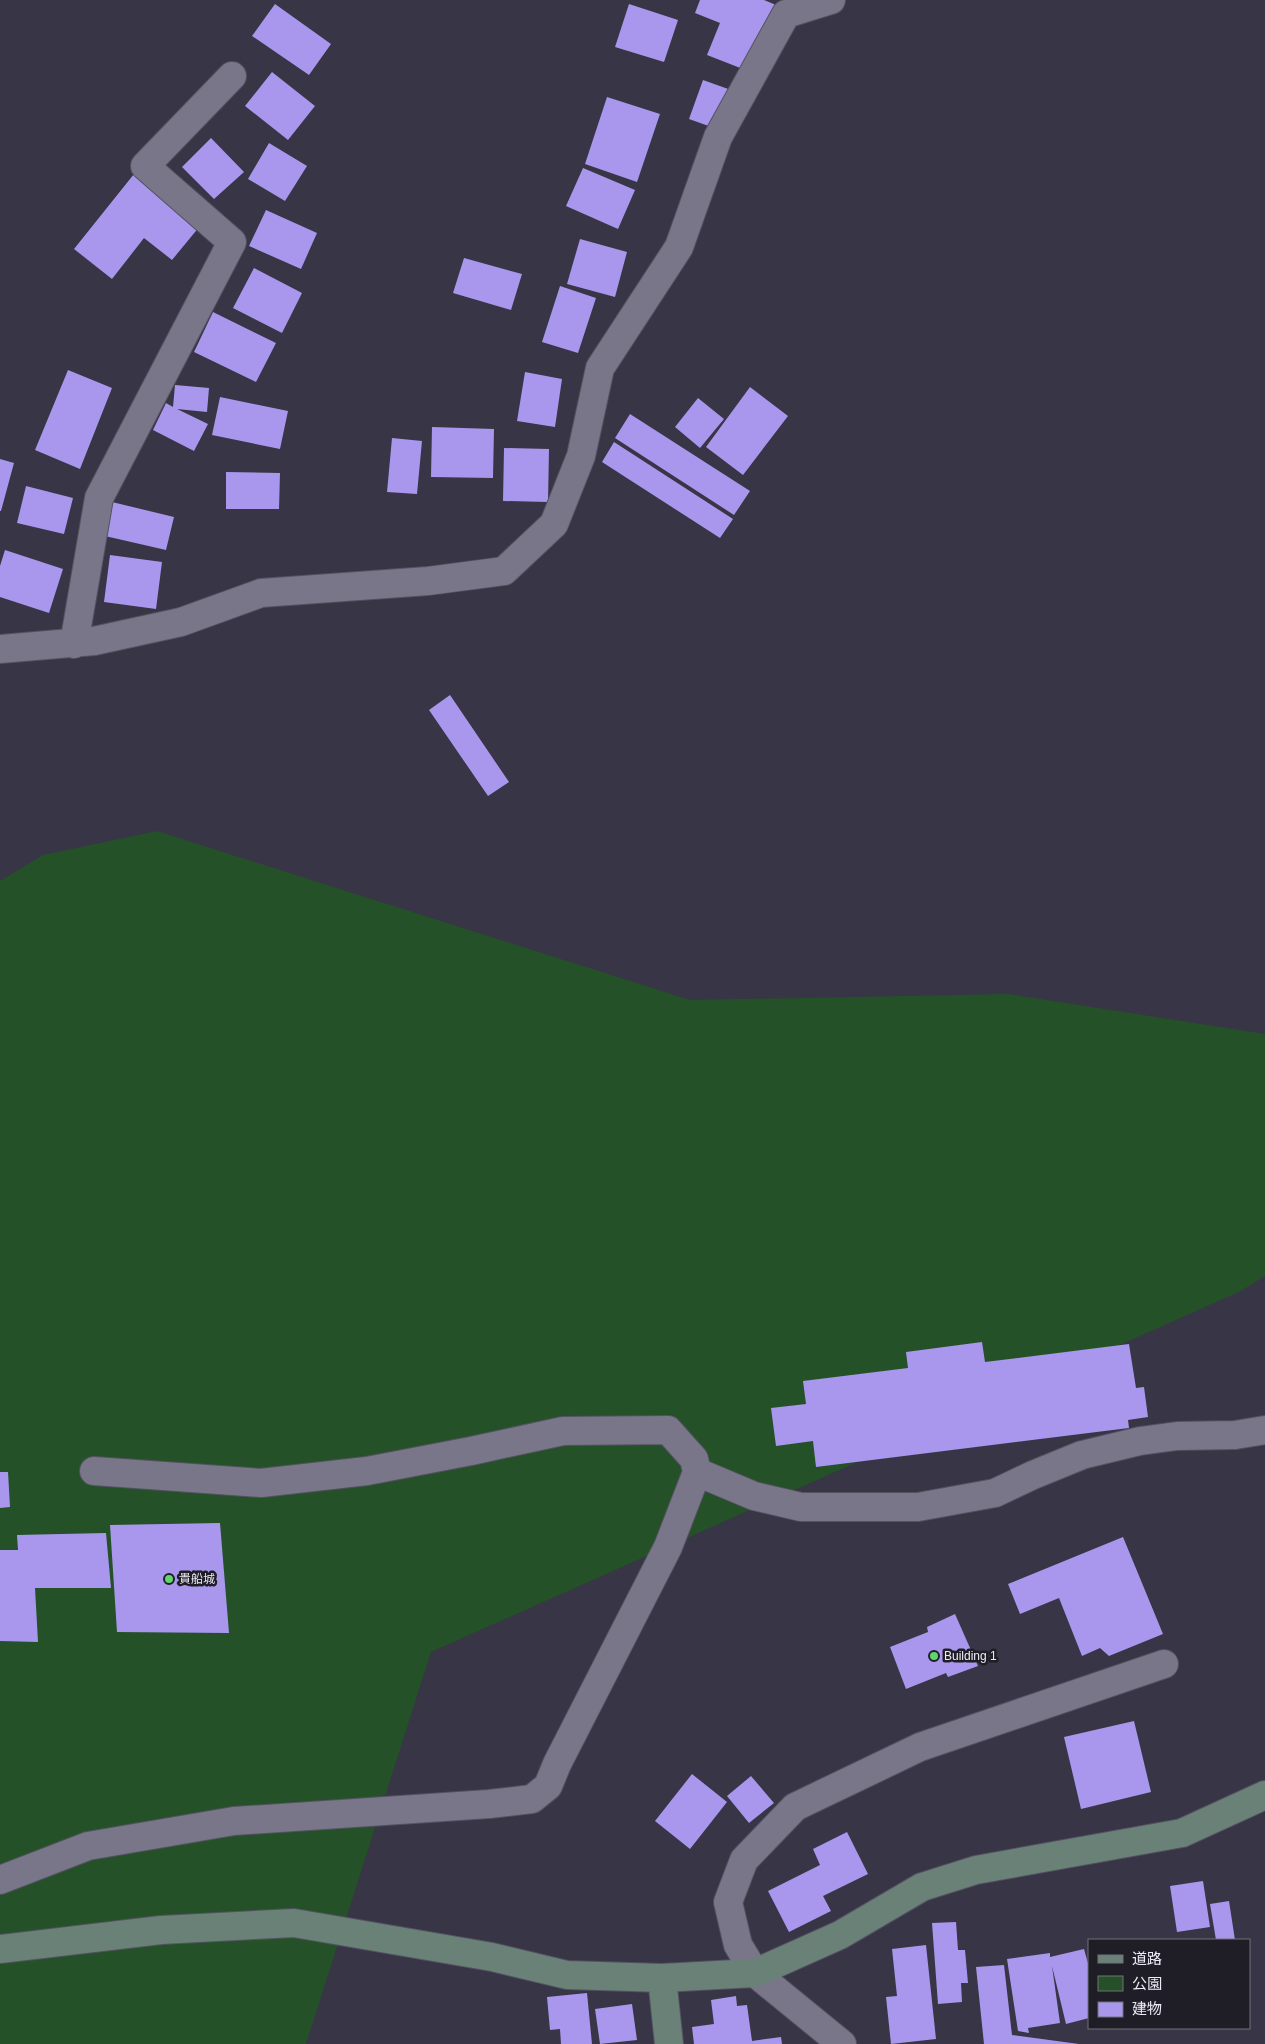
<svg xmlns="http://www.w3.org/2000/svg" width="1265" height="2044" font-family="Helvetica,'Noto Sans JP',sans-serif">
<rect width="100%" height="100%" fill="#383546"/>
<path fill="#255129" d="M157 831 690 1000 1008 994 1265 1034V1276L1241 1291 431 1652 306 2044H0V881L43 855Z"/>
<path fill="#a997ee" d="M700 0H764L776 5 748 71 707 55 720 23 695 13Z
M275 4 331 44 309 75 252 36Z
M629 4 678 20 664 62 615 47Z
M272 72 315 106 288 140 245 106Z
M703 80 731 90 717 129 689 119Z
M607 97 660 114 637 182 585 164Z
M211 138 244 172 214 199 182 167Z
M269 143 307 166 285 201 248 179Z
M583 168 635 190 618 229 566 206Z
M134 174 200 226 172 260 144 238 112 279 74 249Z
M266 210 317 233 301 269 249 246Z
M580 239 627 252 615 297 567 284Z
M464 258 522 274 511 310 453 293Z
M254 268 302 293 282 333 233 308Z
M560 286 596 298 578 353 542 342Z
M213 312 276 343 256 382 194 352Z
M68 370 112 388 80 469 35 450Z
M525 372 562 379 555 427 517 421Z
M175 385 209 388 207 412 177 409 208 424 194 451 153 430 166 403 173 407Z
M750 387 788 416 743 475 706 447Z
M220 397 288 411 280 449 212 435Z
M698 398 724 419 700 448 675 427Z
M630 414 750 491 734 515 615 438Z
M432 427 494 429 493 478 431 477Z
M392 438 422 441 417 494 387 492Z
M614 442 733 519 720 538 602 462Z
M504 448 549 449 548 502 503 501Z
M0 459 14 463 1 511H0Z
M226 472 280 473 279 509H226Z
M26 486 73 498 64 534 17 523Z
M112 502 174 517 166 550 105 536Z
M5 550 63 569 49 613 0 597V566Z
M110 555 162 562 156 609 104 602Z
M450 695 509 782 488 796 429 710Z
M982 1342 985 1362 1129 1344 1136 1388 1144 1387 1148 1417 1128 1420 1129 1428 816 1467 813 1441 776 1446 771 1408 806 1404 803 1381 908 1368 906 1352Z
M0 1472H8L10 1507 0 1508Z
M220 1523 229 1633 117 1632 110 1525Z
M106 1533 111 1588H35L38 1642 0 1641V1550H18L17 1535Z
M1123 1537 1163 1634 1109 1656 1100 1648 1082 1656 1059 1598 1020 1614 1008 1584Z
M955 1614 978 1666 948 1677 946 1673 906 1689 890 1647 928 1632 927 1627Z
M1134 1721 1151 1792 1081 1809 1064 1737Z
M692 1774 727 1802 690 1849 655 1821Z
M751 1776 774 1803 749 1823 727 1796Z
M847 1832 868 1874 823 1896 831 1911 789 1932 768 1891 820 1865 813 1849Z
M1203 1881 1210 1927 1177 1932 1170 1886Z
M1229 1901 1235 1940H1216L1210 1904Z
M956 1922 958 1950H965L968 1983H961L962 2002 938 2004 932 1923Z
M926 1945 936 2039 891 2044 886 1997 897 1996 892 1949Z
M1084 1949 1089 1967V2018L1066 2024 1052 1966 1060 2023 1028 2028 1029 2033 1018 2031 1007 1959 1050 1953V1957Z
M1004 1965 1012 2035 1079 2044H984L976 1967Z
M587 1993 592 2044H561L560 2029 550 2030 547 1997Z
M736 1996 737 2006 747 2005 752 2041 781 2037 782 2044H694L692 2027 714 2024 711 2000Z
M632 2004 637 2040 600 2044 595 2009Z"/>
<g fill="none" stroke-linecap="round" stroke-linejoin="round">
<g stroke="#545261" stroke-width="30">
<path id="street" d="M74 644 99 498 232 242 145 166 232 76
M0 649 94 641 181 622 261 593 428 581 504 571 554 524 581 456 600 368 679 247 718 137 786 14 831 0
M697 1472 754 1496 801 1507H918L995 1493 1033 1475 1082 1455 1140 1441 1177 1436 1235 1435 1265 1430
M0 1880 88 1846 234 1821 489 1804 532 1799 548 1786 557 1764 668 1547 697 1472 694 1459 668 1430 563 1431 471 1451 367 1471 261 1483 94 1471
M842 2044 755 1973 738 1945 728 1902 744 1860 795 1807 920 1747 1164 1664"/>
</g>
<g stroke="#545261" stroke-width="30">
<path id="secondary" d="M0 1949 161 1930 294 1923 492 1957 567 1975 662 1978 755 1973 840 1935 922 1887 976 1870 1182 1833 1265 1795
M662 1978 669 2044"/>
</g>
<use href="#street" stroke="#797689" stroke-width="28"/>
<use href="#secondary" stroke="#6a8178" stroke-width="28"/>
</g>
<g fill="#60d56b" stroke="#1f1e26" stroke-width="2">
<circle cx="169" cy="1579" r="5"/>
<circle cx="934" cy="1656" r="5"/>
</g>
<g text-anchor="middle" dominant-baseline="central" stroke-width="5" stroke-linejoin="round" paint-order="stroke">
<g font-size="12" fill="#ecebf6" stroke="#1f1e26" text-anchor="start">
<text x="179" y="1579">貴船城</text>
<text x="944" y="1656">Building 1</text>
</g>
</g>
<rect x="1088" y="1939" width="162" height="90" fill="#1f1e26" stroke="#717079"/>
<rect x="1098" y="1955" width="25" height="8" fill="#6a8178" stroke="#717079"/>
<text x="1132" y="1964" font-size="15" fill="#ecebf6">道路</text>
<rect x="1098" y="1976" width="25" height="15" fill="#255129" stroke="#717079"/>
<text x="1132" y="1989" font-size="15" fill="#ecebf6">公園</text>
<rect x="1098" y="2002" width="25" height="15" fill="#a997ee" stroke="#717079"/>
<text x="1132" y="2014" font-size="15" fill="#ecebf6">建物</text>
</svg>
